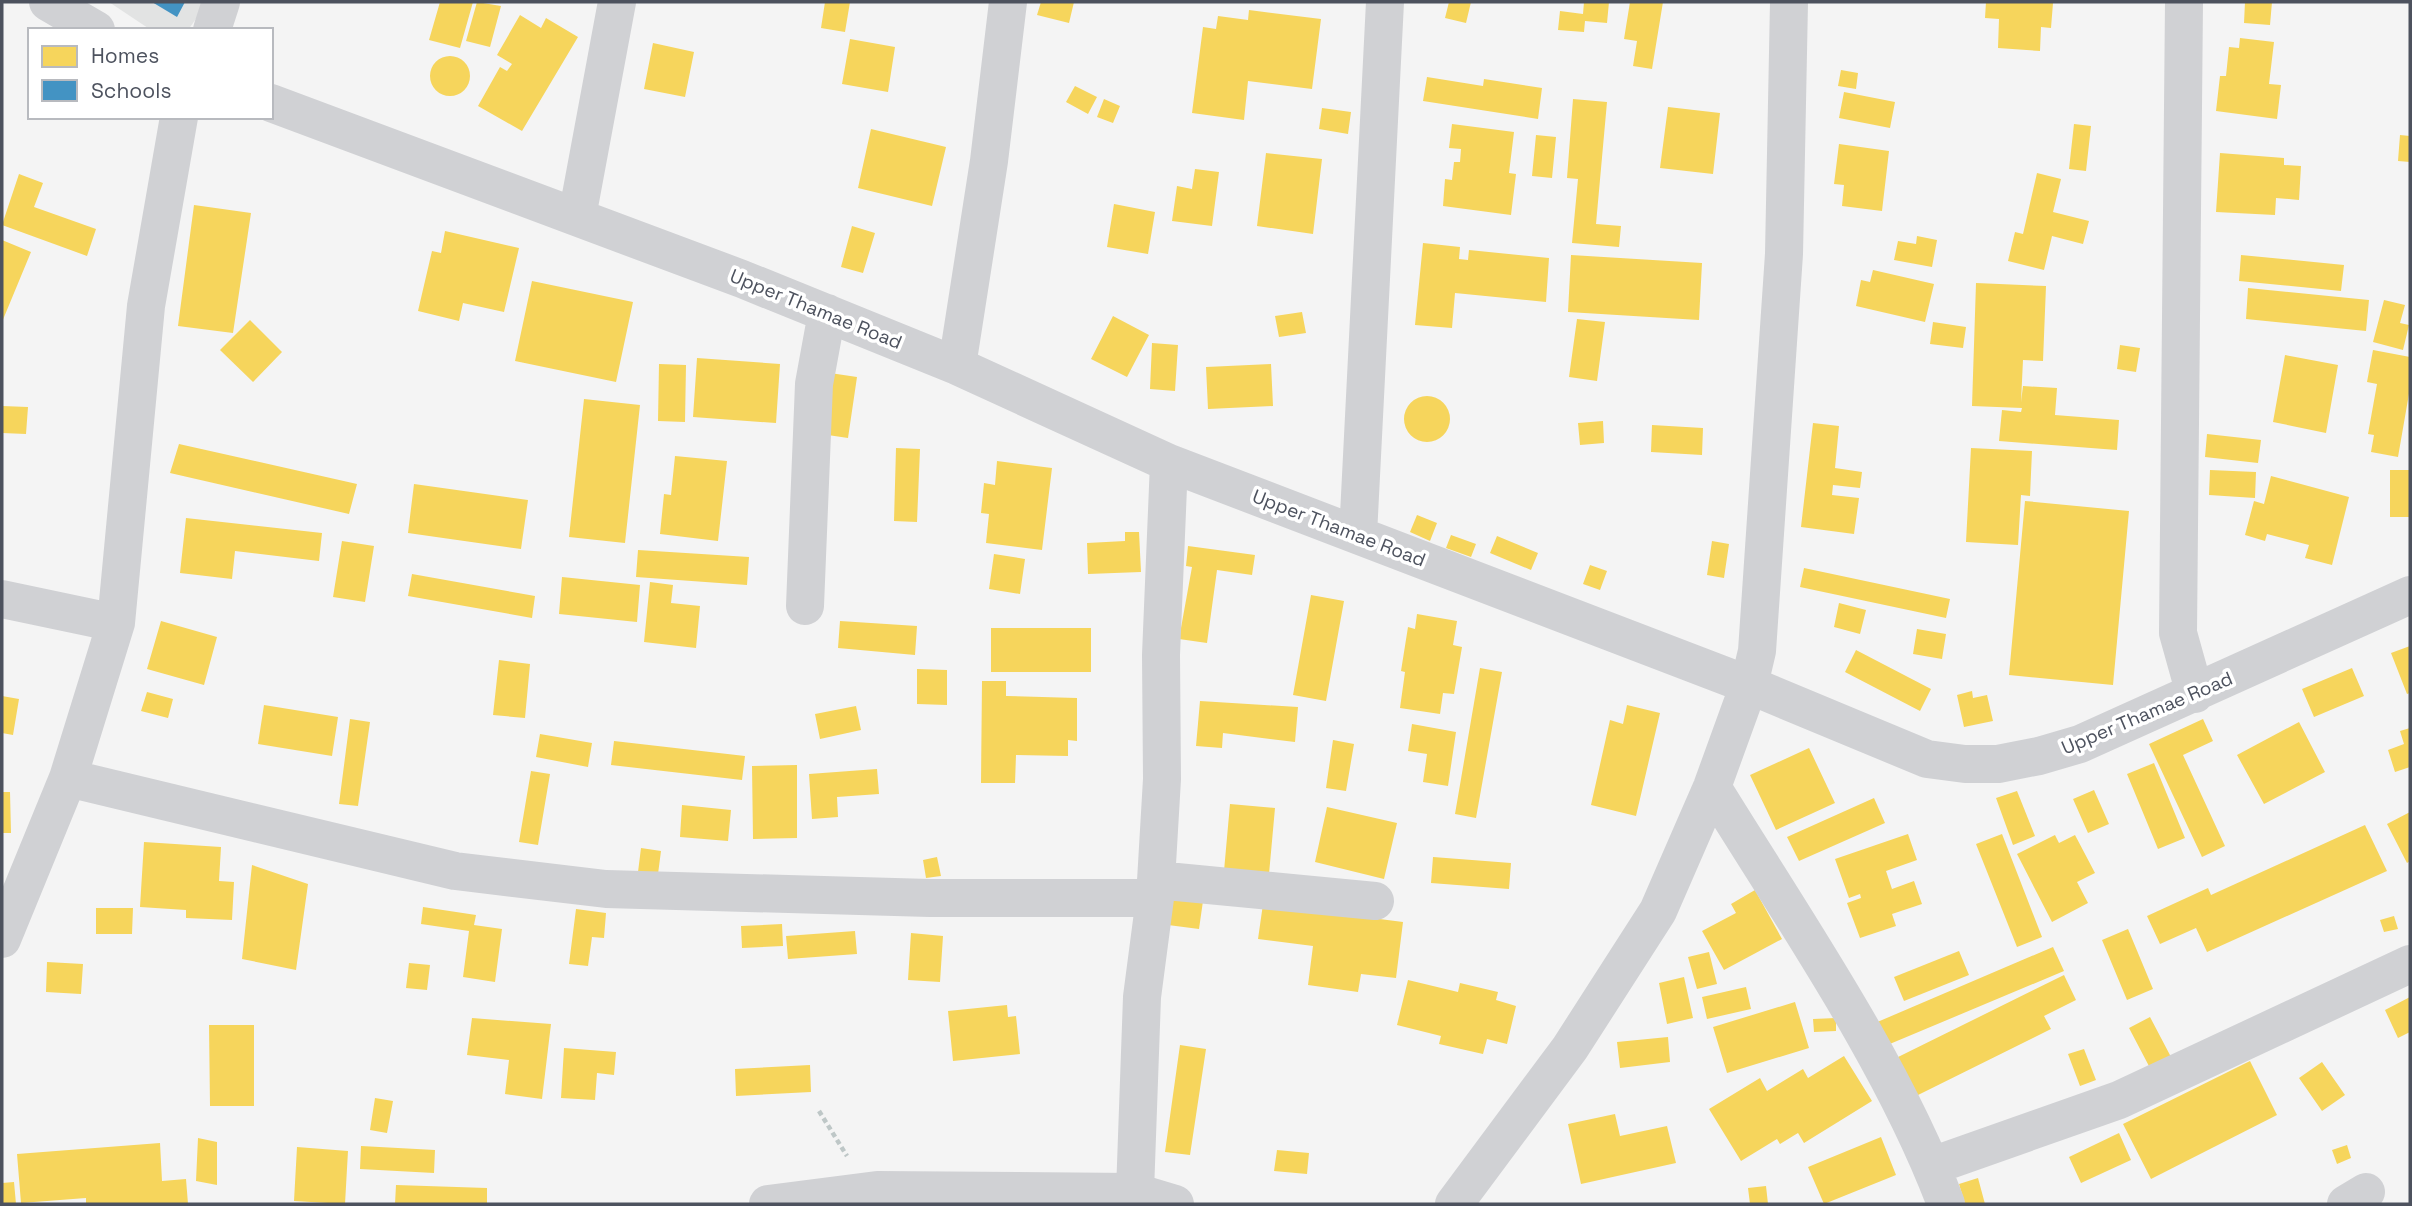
<svg xmlns="http://www.w3.org/2000/svg" width="2412" height="1206" font-family="'Space Grotesk',sans-serif">
<rect width="100%" height="100%" fill="#f4f4f4"/>
<path fill="#e2e3e3" d="M109 2H208L188 30H151Z"/>
<path fill="#f6d55c" d="M440 2H473L460 48 429 40Z
M477 2 501 6 490 47 466 41Z
M825 2H850L845 32 821 28Z
M1041 2H1074L1069 23 1037 15Z
M1449 2H1471L1466 23 1445 18Z
M1584 2H1609L1607 23 1585 21 1584 32 1558 30 1560 11 1583 14Z
M1630 2H1663L1652 69 1633 66 1637 41 1624 39Z
M1986 2 2053 3 2051 28 2041 27 2040 51 1998 48 1999 19 1985 18Z
M2245 2H2272L2270 25 2244 23Z
M1249 10 1321 19 1312 89 1248 81 1244 120 1192 113 1203 27 1216 29 1218 16 1248 20Z
M520 15 541 28 546 18 578 37 522 131 478 106 500 67 507 71 512 64 497 55Z
M2240 38 2274 42 2269 84 2281 85 2277 119 2216 111 2220 76H2226L2229 47 2239 48Z
M850 39 895 47 888 92 842 84Z
M653 43 694 52 685 97 644 89Z
M430 76a20 20 0 1 1 40 0a20 20 0 1 1-40 0Z
M1841 70 1858 73 1856 89 1838 86Z
M1427 77 1483 86 1484 79 1542 88 1538 119 1423 101Z
M1075 86 1097 97 1088 114 1066 102Z
M1844 92 1895 102 1890 128 1839 118Z
M1104 99 1120 106 1113 123 1097 117Z
M1573 99 1607 102 1596 224 1621 226 1619 247 1572 243 1578 179 1567 178Z
M1668 107 1720 113 1713 174 1660 168Z
M1322 108 1351 112 1348 134 1319 129Z
M1452 124 1514 132 1509 173 1516 174 1511 215 1443 206 1445 179 1452 180 1454 162H1460L1461 149 1449 148Z
M2074 124 2091 126 2086 171 2069 169Z
M871 129 946 147 932 206 858 188Z
M1536 135 1556 137 1552 178 1532 176Z
M2400 135 2410 136V162L2398 161Z
M1839 144 1889 151 1882 211 1842 206 1844 185 1834 184Z
M1266 153 1322 159 1313 234 1257 226Z
M2220 153 2284 158V165L2301 166 2299 200 2276 198 2275 215 2216 212Z
M1195 169 1219 172 1212 226 1172 221 1177 186 1192 189Z
M2037 173 2061 179 2053 212 2089 221 2083 244 2052 236 2044 270 2008 261 2015 232 2023 234Z
M19 174 43 183 34 207 96 229 87 256 2 225Z
M1114 204 1155 212 1148 254 1107 247Z
M194 205 251 213 233 333 178 326Z
M852 226 875 233 863 273 841 267Z
M445 231 519 248 504 312 463 303 459 321 418 311 432 251 441 253Z
M1917 236 1937 240 1932 267 1894 260 1898 241 1916 244Z
M2 240 31 252 2 322Z
M1423 243 1460 247 1459 259 1468 260 1469 250 1549 258 1546 302 1455 293 1452 328 1415 325Z
M1571 255 1702 263 1699 320 1568 312Z
M2241 255 2344 265 2341 291 2239 281Z
M1873 270 1934 284 1925 322 1856 306 1861 280 1870 282Z
M532 281 633 302 616 382 515 361Z
M1976 283 2046 286 2043 361 2023 360 2021 402 2023 386 2057 388 2055 415 2119 420 2117 450 1999 441 2002 410 2021 412 2022 408 1972 406Z
M2248 288 2369 300 2366 331 2246 319Z
M2384 300 2405 305 2400 323 2409 325 2403 350 2373 342Z
M1302 312 1306 333 1279 337 1275 316Z
M1113 316 1149 335 1127 377 1091 359Z
M1577 319 1605 322 1597 381 1569 377Z
M250 320 282 352 253 382 220 350Z
M1933 322 1966 327 1963 348 1930 344Z
M1152 343 1178 345 1175 391 1150 389Z
M2120 345 2140 348 2136 372 2117 369Z
M2373 350 2410 357V388L2398 457 2371 452 2374 435 2368 434 2377 384 2367 382Z
M2285 355 2338 365 2326 433 2273 422Z
M697 358 780 364 776 423 693 417Z
M659 364 686 365 685 422 658 421Z
M1271 364 1273 406 1208 409 1206 367Z
M830 373 857 377 848 438 821 434Z
M1404 419a23 23 0 1 1 46 0a23 23 0 1 1-46 0Z
M584 399 640 405 625 543 569 537Z
M2 406 28 407 26 434 2 433Z
M1603 421 1604 443 1580 445 1578 423Z
M1813 423 1839 426 1835 468 1862 472 1860 488 1833 485 1832 495 1859 498 1854 534 1801 527Z
M1652 425 1703 428 1702 455 1651 452Z
M2207 434 2261 440 2258 463 2205 457Z
M179 444 357 484 349 514 170 473Z
M896 448 920 449 917 522 894 521Z
M1971 448 2032 451 2030 496 2021 495 2018 545 1966 542Z
M675 456 727 461 718 541 660 534 664 494 671 495Z
M997 461 1052 468 1042 550 986 543 989 514 981 513 984 483 995 485Z
M2210 470 2256 472 2255 498 2209 495Z
M2390 470H2410V517H2390Z
M2271 476 2349 497 2332 565 2305 558 2309 545 2267 534 2265 541 2245 535 2254 501 2264 504Z
M414 484 528 500 521 549 408 533Z
M2025 501 2129 511 2113 685 2009 675Z
M1417 515 1437 523 1430 541 1410 532Z
M186 518 322 533 319 561 235 551 232 579 180 573Z
M1125 532H1139L1141 572 1088 574 1087 543 1125 541Z
M1451 535 1476 544 1471 557 1446 548Z
M1497 536 1538 553 1531 570 1490 553Z
M342 541 374 546 365 602 333 597Z
M1712 541 1729 544 1724 578 1707 575Z
M1188 546 1255 555 1252 575 1217 570 1207 643 1179 639 1192 567 1186 566Z
M638 550 749 557 747 585 636 577Z
M994 554 1025 559 1020 594 989 589Z
M1590 565 1607 571 1600 590 1583 584Z
M1804 568 1950 599 1946 618 1800 587Z
M412 574 535 596 532 618 408 596Z
M562 577 640 585 637 622 559 614Z
M650 582 673 585 671 603 700 606 696 648 644 642Z
M1311 595 1344 601 1326 701 1293 695Z
M1839 603 1866 610 1860 634 1834 627Z
M1417 614 1457 621 1453 645 1462 647 1454 694 1443 693 1440 714 1400 708 1405 672 1401 671 1408 627 1415 629Z
M161 621 217 637 204 685 147 669Z
M840 621 917 626 915 655 838 648Z
M991 628H1091V672H991Z
M1917 629 1946 634 1942 659 1913 654Z
M2410 646V693L2407 694 2391 653Z
M1856 650 1931 689 1920 711 1845 672Z
M499 660 530 664 525 718 493 715Z
M1480 668 1502 672 1476 818 1455 814Z
M2352 668 2364 696 2314 717 2302 689Z
M917 669 947 670V705L917 704Z
M982 681H1006V696L1077 698V741L1068 740V756L1016 755 1015 783H981Z
M1972 691 1973 698 1987 695 1993 721 1964 727 1957 695Z
M147 692 173 699 168 718 141 711Z
M2 696 19 699 13 735 2 733Z
M1200 701 1298 707 1295 742 1223 733 1222 748 1196 746Z
M264 705 338 717 332 756 258 744Z
M1627 705 1660 713 1636 816 1591 805 1610 720 1623 724Z
M856 706 861 730 820 739 815 714Z
M350 719 370 722 358 806 339 804Z
M2203 719 2213 741 2183 755 2225 846 2202 857 2149 744Z
M2299 722 2325 772 2264 804 2237 755Z
M1412 724 1456 732 1448 786 1423 782 1427 754 1408 751Z
M2410 728V767L2395 772 2388 750 2404 744 2400 731Z
M540 734 592 743 588 767 536 757Z
M1333 740 1354 744 1346 791 1326 788Z
M614 741 745 756 742 780 611 765Z
M1809 748 1835 803 1776 830 1750 775Z
M2154 763 2185 838 2158 849 2127 774Z
M797 765V838L753 839 752 766Z
M877 769 879 794 837 797 838 817 812 819 809 774Z
M531 771 550 774 538 845 519 842Z
M2094 790 2109 824 2088 833 2073 799Z
M2017 791 2035 836 2013 845 1996 798Z
M2 792H10L11 833H2Z
M1874 798 1885 823 1799 861 1787 837Z
M1230 804 1275 808 1269 874 1224 871Z
M682 805 731 810 728 841 680 837Z
M1327 807 1397 823 1384 879 1315 862Z
M2410 812V861L2407 863 2387 824Z
M2365 825 2387 871 2207 952 2196 928 2160 944 2147 916 2208 888 2211 895Z
M1908 834 1917 860 1886 871 1892 889 1914 881 1922 904 1892 914 1896 926 1860 938 1847 903 1861 898 1860 894 1849 898 1835 859Z
M2002 834 2042 937 2017 947 1976 844Z
M2055 835 2059 843 2075 835 2095 873 2077 882 2088 903 2052 922 2017 854Z
M144 842 221 847 219 881 234 882 232 920 186 918V910L140 907Z
M641 848 661 851 658 874 638 872Z
M937 857 941 876 926 878 923 860Z
M1433 857 1511 863 1509 889 1431 883Z
M252 865 308 884 296 970 242 959Z
M1173 890 1204 894 1199 929 1168 925Z
M1755 890 1782 939 1724 970 1702 931 1736 913 1731 904Z
M1263 904 1403 922 1396 978 1361 974 1358 992 1308 985 1313 946 1258 939Z
M423 907 476 915 474 925 502 929 495 982 463 977 469 931 421 924Z
M96 908H133L132 934H96Z
M576 909 606 913 604 938 592 937 588 966 569 964Z
M2394 916 2398 929 2384 932 2380 920Z
M782 924 783 946 742 948 741 926Z
M2128 929 2153 989 2127 1000 2102 940Z
M855 931 857 954 788 959 786 936Z
M911 933 943 936 940 982 908 980Z
M2053 947 2064 971 1885 1046 1875 1023Z
M1959 951 1969 975 1904 1001 1894 977Z
M1709 952 1717 984 1697 989 1688 957Z
M47 962 83 964 81 994 46 992Z
M409 963 430 965 427 990 406 988Z
M2064 975 2076 1000 2044 1016 2051 1029 1914 1097 1894 1059Z
M1684 977 1693 1018 1667 1024 1659 983Z
M1408 980 1458 992 1460 983 1498 992 1496 1000 1516 1006 1507 1044 1487 1039 1483 1054 1439 1044 1441 1036 1397 1025Z
M1746 987 1751 1009 1707 1019 1702 997Z
M2410 997V1032L2398 1038 2385 1010Z
M1795 1002 1809 1048 1727 1073 1713 1027Z
M1007 1005 1008 1017 1016 1016 1020 1054 953 1061 948 1011Z
M2150 1017 2171 1057 2150 1068 2129 1028Z
M472 1018 551 1024 542 1099 505 1094 509 1060 467 1055Z
M1836 1018V1031L1814 1032 1813 1019Z
M209 1025H254V1106H210Z
M1668 1037 1670 1062 1620 1068 1617 1042Z
M1180 1045 1206 1049 1190 1155 1165 1152Z
M564 1048 616 1052 614 1075 597 1073 595 1100 561 1098Z
M2084 1049 2096 1080 2080 1086 2068 1054Z
M1844 1056 1872 1101 1804 1143 1798 1133 1780 1144 1777 1139 1741 1161 1709 1109 1760 1078 1767 1091 1803 1069 1808 1078Z
M2250 1061 2277 1115 2151 1179 2123 1124Z
M2322 1062 2345 1095 2322 1111 2299 1078Z
M810 1065 811 1092 736 1096 735 1069Z
M375 1098 393 1101 387 1133 370 1130Z
M1615 1114 1620 1136 1667 1126 1676 1163 1581 1184 1568 1124Z
M2119 1133 2131 1160 2081 1183 2069 1157Z
M1881 1137 1896 1175 1824 1204 1808 1167Z
M198 1138 217 1142V1185L196 1181Z
M160 1143 162 1181 186 1179 188 1204H86V1198L21 1203 17 1154Z
M2347 1145 2351 1158 2337 1164 2332 1150Z
M361 1146 435 1150 434 1173 360 1169Z
M297 1147 348 1151 345 1204 294 1201Z
M1277 1150 1309 1153 1307 1174 1274 1171Z
M1978 1178 1985 1204H1965L1959 1184Z
M14 1182 16 1204H2V1183Z
M396 1185 487 1188V1204H395Z
M1766 1186 1768 1204H1750L1748 1188Z"/>
<path fill="#4393c3" d="M152 2H185L177 17Z"/>
<g fill="none" stroke-linecap="round" stroke-linejoin="round">
<path stroke="#bec7c7" stroke-width="4.5" stroke-dasharray="5 3.5" stroke-linecap="butt" d="M819 1111 847 1156"/>
<path stroke="#d0d1d4" stroke-width="38" d="M48 2 96 30
M2184 2 2178 633 2195 694
M212 30 221 2
M271 103 742 279 957 366 1169 463 1749 685 1927 759 1965 764H1998L2039 756 2080 744 2410 595
M577 217 617 2
M957 366 989 161 1008 2
M1358 535 1385 2
M2 599 116 623
M805 606 814 384 827 313
M68 778 455 871 606 889 930 898H1155
M1712 787C1792 917 1893 1062 1946 1204
M1156 880 1375 901
M2 939 68 778 116 623 146 306 179 117
M1932 1166 2119 1100 2410 964
M1135 1192 1142 997 1155 898 1162 779 1161 655 1169 463
M768 1204 877 1190 1135 1192 1175 1204
M1454 1204 1570 1048 1658 911 1712 787 1749 685 1757 651 1784 254 1789 2
M2346 1204 2366 1192"/>
</g>
<g text-anchor="middle" dominant-baseline="central" stroke-width="7" stroke-linejoin="round" paint-order="stroke">
<g font-size="19" fill="#4d525e" stroke="#fff">
<text transform="translate(816 309) rotate(22)">Upper Thamae Road</text>
<text transform="translate(1339 528) rotate(21)">Upper Thamae Road</text>
<text transform="translate(2147 713) rotate(-23)">Upper Thamae Road</text>
</g>
</g>
<rect width="2412" height="1206" fill="none" stroke="#4d525e" stroke-width="7"/>
<rect x="28" y="28" width="245" height="91" fill="#ffffff" stroke="#b8babf" stroke-width="2"/>
<rect x="42" y="46" width="35" height="21" fill="#f6d55c" stroke="#b8babf" stroke-width="2"/>
<text x="91" y="63" font-size="21" fill="#4d525e">Homes</text>
<rect x="42" y="80" width="35" height="21" fill="#4393c3" stroke="#b8babf" stroke-width="2"/>
<text x="91" y="98" font-size="21" fill="#4d525e">Schools</text>
</svg>
